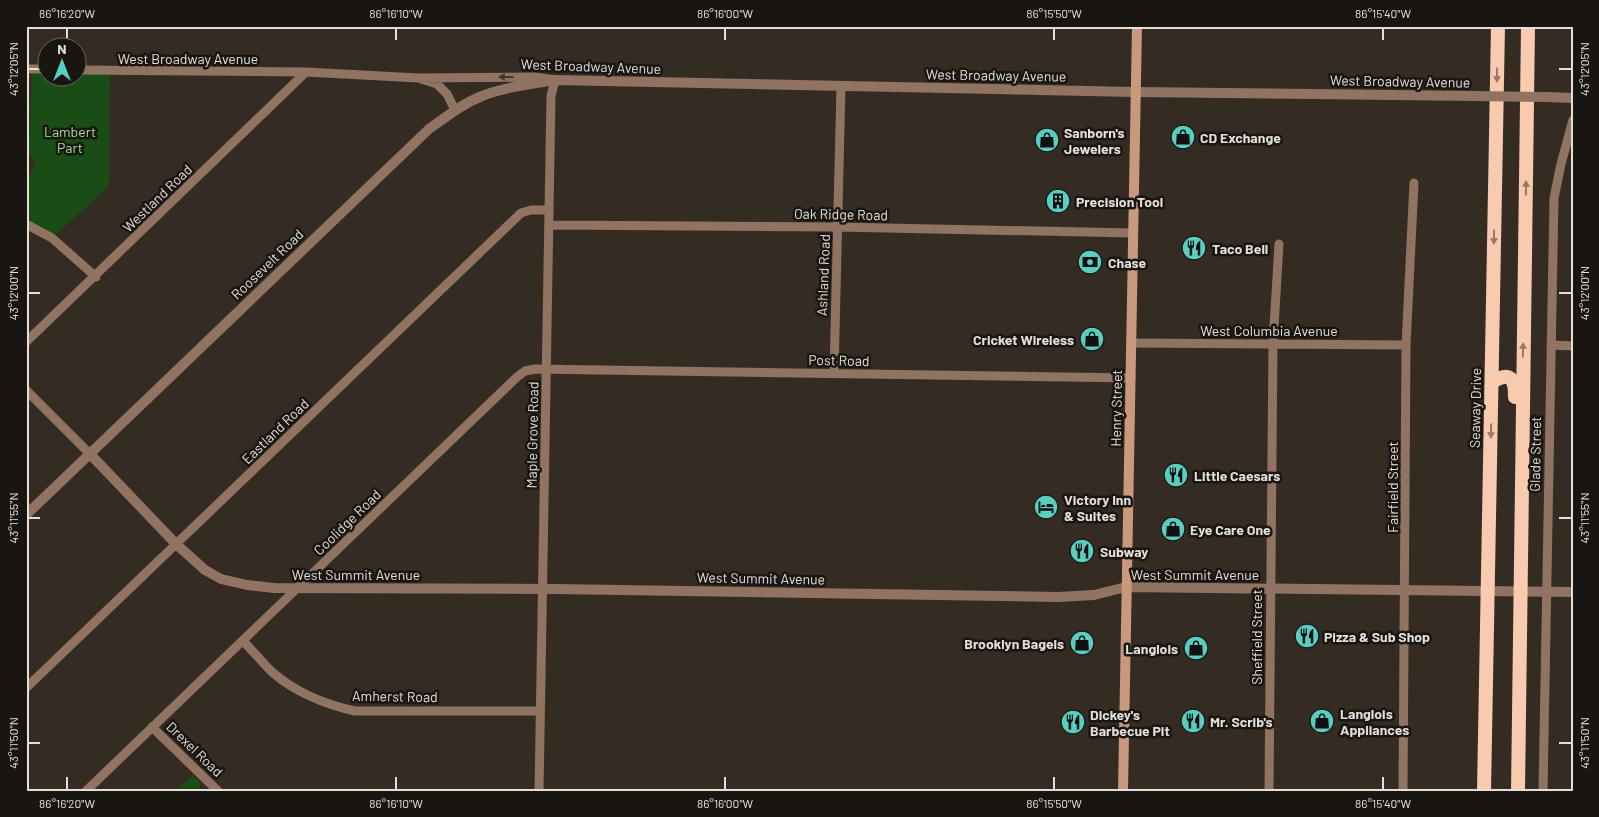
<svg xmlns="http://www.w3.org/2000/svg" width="1599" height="817" font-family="Barlow,sans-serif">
<rect width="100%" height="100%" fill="#342c22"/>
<path fill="#1a4d16" d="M32 69H47L48 78H78V70L110 71 109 186 52 238 26 224V183L36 162 26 152V132L30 131Z
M193 775 200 783V791H176Z"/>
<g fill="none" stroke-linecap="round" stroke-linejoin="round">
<path stroke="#907361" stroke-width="9" d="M26 69H48
M78 70 306 72 418 78 437 84 447 94 455 110
M418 78 535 77 555 80 551 96 539 791
M26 224 52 238 96 277
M549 225 838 227 1133 233
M26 342 306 72
M1131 343 1406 345
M1551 345 1573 346
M834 374 841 86
M26 390 90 454
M243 641C253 651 262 662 272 672 295 692 326 705 355 711H539
M26 688 521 213 531 210H549
M152 727 218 791
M86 791 517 377 525 371 535 369 1131 378
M1269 791 1273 343 1279 244
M1403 791 1406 345 1414 183
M1543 791 1554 198 1561 164 1573 120"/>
<path stroke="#907361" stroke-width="10" d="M1548 97 1573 98
M90 454 176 544 205 570 221 579 247 585 274 588 556 589 1058 597 1094 595 1126 587 1573 592
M26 515 429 129C446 117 462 104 482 96 505 87 531 84 555 80L1135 92 1474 96"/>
<path stroke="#c8997c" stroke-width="10" d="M1123 791 1137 26"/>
<path stroke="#f8caaf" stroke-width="14" d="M1492 382C1510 371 1515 378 1515 397
M1484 791 1498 26
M1518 791 1528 26"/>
<path stroke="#907361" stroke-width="10" d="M1474 96 1548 97"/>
</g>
<defs><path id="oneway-solid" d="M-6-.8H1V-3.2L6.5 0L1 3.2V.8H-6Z" transform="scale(1.25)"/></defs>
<g fill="#947968">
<use href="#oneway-solid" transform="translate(1497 75) rotate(91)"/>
<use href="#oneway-solid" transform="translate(1526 188) rotate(-89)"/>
<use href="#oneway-solid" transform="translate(1494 237) rotate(91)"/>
<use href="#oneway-solid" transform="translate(1523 350) rotate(-89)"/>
<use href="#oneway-solid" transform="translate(1491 431) rotate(91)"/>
</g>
<use fill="#43362d" href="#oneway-solid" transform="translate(506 77) rotate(-180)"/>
<path fill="none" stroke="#e4dfd8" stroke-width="2" d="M67 28V40M396 28V40M725 28V40M1054 28V40M1383 28V40M28 69H40M1559 69H1572M28 293H40M1559 293H1572M28 518H40M1559 518H1572M28 743H40M1559 743H1572M67 777V790M396 777V790M725 777V790M1054 777V790M1383 777V790"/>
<defs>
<g id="shop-disc" transform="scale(1.25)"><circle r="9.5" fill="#58cec0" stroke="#191511"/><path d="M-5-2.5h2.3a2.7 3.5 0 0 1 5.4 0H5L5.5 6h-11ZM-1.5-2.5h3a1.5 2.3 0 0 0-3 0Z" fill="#111"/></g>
<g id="building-disc" transform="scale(1.25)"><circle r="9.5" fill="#58cec0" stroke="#191511"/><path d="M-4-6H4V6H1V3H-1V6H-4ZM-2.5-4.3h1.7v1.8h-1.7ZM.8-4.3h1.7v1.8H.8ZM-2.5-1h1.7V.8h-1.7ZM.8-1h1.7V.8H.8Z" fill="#111"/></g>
<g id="restaurant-disc" transform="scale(1.25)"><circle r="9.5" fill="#58cec0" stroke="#191511"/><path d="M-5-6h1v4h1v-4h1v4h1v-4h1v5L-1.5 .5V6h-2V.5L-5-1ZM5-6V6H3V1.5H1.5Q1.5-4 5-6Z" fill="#111"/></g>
<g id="bank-disc" transform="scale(1.25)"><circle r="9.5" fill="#58cec0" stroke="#191511"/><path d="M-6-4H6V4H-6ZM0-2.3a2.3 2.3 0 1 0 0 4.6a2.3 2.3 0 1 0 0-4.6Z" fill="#111"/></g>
<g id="hotel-disc" transform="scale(1.25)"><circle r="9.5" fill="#58cec0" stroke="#191511"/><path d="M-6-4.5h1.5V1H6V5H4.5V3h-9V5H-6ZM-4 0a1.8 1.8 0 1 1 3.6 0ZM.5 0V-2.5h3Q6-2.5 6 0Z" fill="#111"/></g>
</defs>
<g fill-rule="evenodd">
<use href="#shop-disc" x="1183" y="137"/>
<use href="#shop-disc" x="1047" y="140"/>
<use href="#building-disc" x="1058" y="201"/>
<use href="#restaurant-disc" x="1194" y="248"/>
<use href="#bank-disc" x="1090" y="262"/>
<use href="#shop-disc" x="1092" y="339"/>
<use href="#restaurant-disc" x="1176" y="475"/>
<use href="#hotel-disc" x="1046" y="507"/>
<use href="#shop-disc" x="1173" y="529"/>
<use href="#restaurant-disc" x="1082" y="551"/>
<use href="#restaurant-disc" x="1307" y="636"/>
<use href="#shop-disc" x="1082" y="643"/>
<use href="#shop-disc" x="1196" y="648"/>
<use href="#restaurant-disc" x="1193" y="721"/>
<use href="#shop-disc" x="1322" y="721"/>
<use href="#restaurant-disc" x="1073" y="722"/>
</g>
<g text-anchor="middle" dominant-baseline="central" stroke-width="5" stroke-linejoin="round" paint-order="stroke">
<g font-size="14" fill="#e4dfd8" stroke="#191511">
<text x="188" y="58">West Broadway Avenue</text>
<text transform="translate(591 66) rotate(2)">West Broadway Avenue</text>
<text transform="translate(996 75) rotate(1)">West Broadway Avenue</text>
<text transform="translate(1400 81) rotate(1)">West Broadway Avenue</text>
<text transform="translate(157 198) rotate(-44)">Westland Road</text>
<text transform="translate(841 214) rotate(1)">Oak Ridge Road</text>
<text transform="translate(267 264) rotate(-44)">Roosevelt Road</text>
<text transform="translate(823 275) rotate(-88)">Ashland Road</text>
<text x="1269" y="330">West Columbia Avenue</text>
<text transform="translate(839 360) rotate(1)">Post Road</text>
<text transform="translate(1116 408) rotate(-89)">Henry Street</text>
<text transform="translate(1475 408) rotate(-89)">Seaway Drive</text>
<text transform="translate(275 431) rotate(-44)">Eastland Road</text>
<text transform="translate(532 435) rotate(-89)">Maple Grove Road</text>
<text transform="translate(1535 454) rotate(-89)">Glade Street</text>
<text transform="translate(1392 487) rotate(-90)">Fairfield Street</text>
<text transform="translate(347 522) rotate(-44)">Coolidge Road</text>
<text x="356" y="574">West Summit Avenue</text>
<text x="1195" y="574">West Summit Avenue</text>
<text transform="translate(761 578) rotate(1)">West Summit Avenue</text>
<text transform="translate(1256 637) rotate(-90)">Sheffield Street</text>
<text transform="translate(395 696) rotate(1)">Amherst Road</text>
<text transform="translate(195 749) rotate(44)">Drexel Road</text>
</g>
<g font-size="14" fill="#9fe897" stroke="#191511">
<text x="70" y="131">Lambert<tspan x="70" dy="16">Part</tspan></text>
</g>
<g font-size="14" font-weight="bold" fill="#e4dfd8" stroke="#191511" text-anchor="start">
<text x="1064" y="132">Sanborn's<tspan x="1064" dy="16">Jewelers</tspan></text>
<text x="1200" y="137">CD Exchange</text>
<text x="1076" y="201">Precision Tool</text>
<text x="1212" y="248">Taco Bell</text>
<text x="1108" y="262">Chase</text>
<text x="1074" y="339" text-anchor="end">Cricket Wireless</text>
<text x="1194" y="475">Little Caesars</text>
<text x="1064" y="499">Victory Inn<tspan x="1064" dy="16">&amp; Suites</tspan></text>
<text x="1190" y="529">Eye Care One</text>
<text x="1100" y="551">Subway</text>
<text x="1324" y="636">Pizza &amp; Sub Shop</text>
<text x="1064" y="643" text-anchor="end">Brooklyn Bagels</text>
<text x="1178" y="648" text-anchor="end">Langlois</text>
<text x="1340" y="713">Langlois<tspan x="1340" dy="16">Appliances</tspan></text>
<text x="1090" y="714">Dickey's<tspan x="1090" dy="16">Barbecue Pit</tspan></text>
<text x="1210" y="721">Mr. Scrib's</text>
</g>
</g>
<rect width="1599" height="817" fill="none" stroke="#191511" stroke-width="55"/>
<g transform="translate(62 62)"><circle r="24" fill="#191511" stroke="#6a6661"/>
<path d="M0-4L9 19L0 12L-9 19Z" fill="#58cec0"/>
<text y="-8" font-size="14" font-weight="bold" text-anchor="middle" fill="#e4dfd8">N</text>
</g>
<rect x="28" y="28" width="1544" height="762" fill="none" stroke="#e4dfd8" stroke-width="2"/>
<g font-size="12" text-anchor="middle" fill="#e4dfd8">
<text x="67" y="18">86°16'20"W</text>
<text x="396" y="18">86°16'10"W</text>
<text x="725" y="18">86°16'00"W</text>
<text x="1054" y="18">86°15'50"W</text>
<text x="1383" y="18">86°15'40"W</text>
<text transform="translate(14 69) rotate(-90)" y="4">43°12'05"N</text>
<text transform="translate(1585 69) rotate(-90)" y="4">43°12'05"N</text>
<text transform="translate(14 293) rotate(-90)" y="4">43°12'00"N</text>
<text transform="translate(1585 293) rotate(-90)" y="4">43°12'00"N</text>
<text transform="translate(14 518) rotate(-90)" y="4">43°11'55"N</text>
<text transform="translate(1585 518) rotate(-90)" y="4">43°11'55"N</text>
<text transform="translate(14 743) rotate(-90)" y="4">43°11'50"N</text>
<text transform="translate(1585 743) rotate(-90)" y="4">43°11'50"N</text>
<text x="67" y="808">86°16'20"W</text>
<text x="396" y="808">86°16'10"W</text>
<text x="725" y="808">86°16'00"W</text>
<text x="1054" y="808">86°15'50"W</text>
<text x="1383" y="808">86°15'40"W</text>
</g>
</svg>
